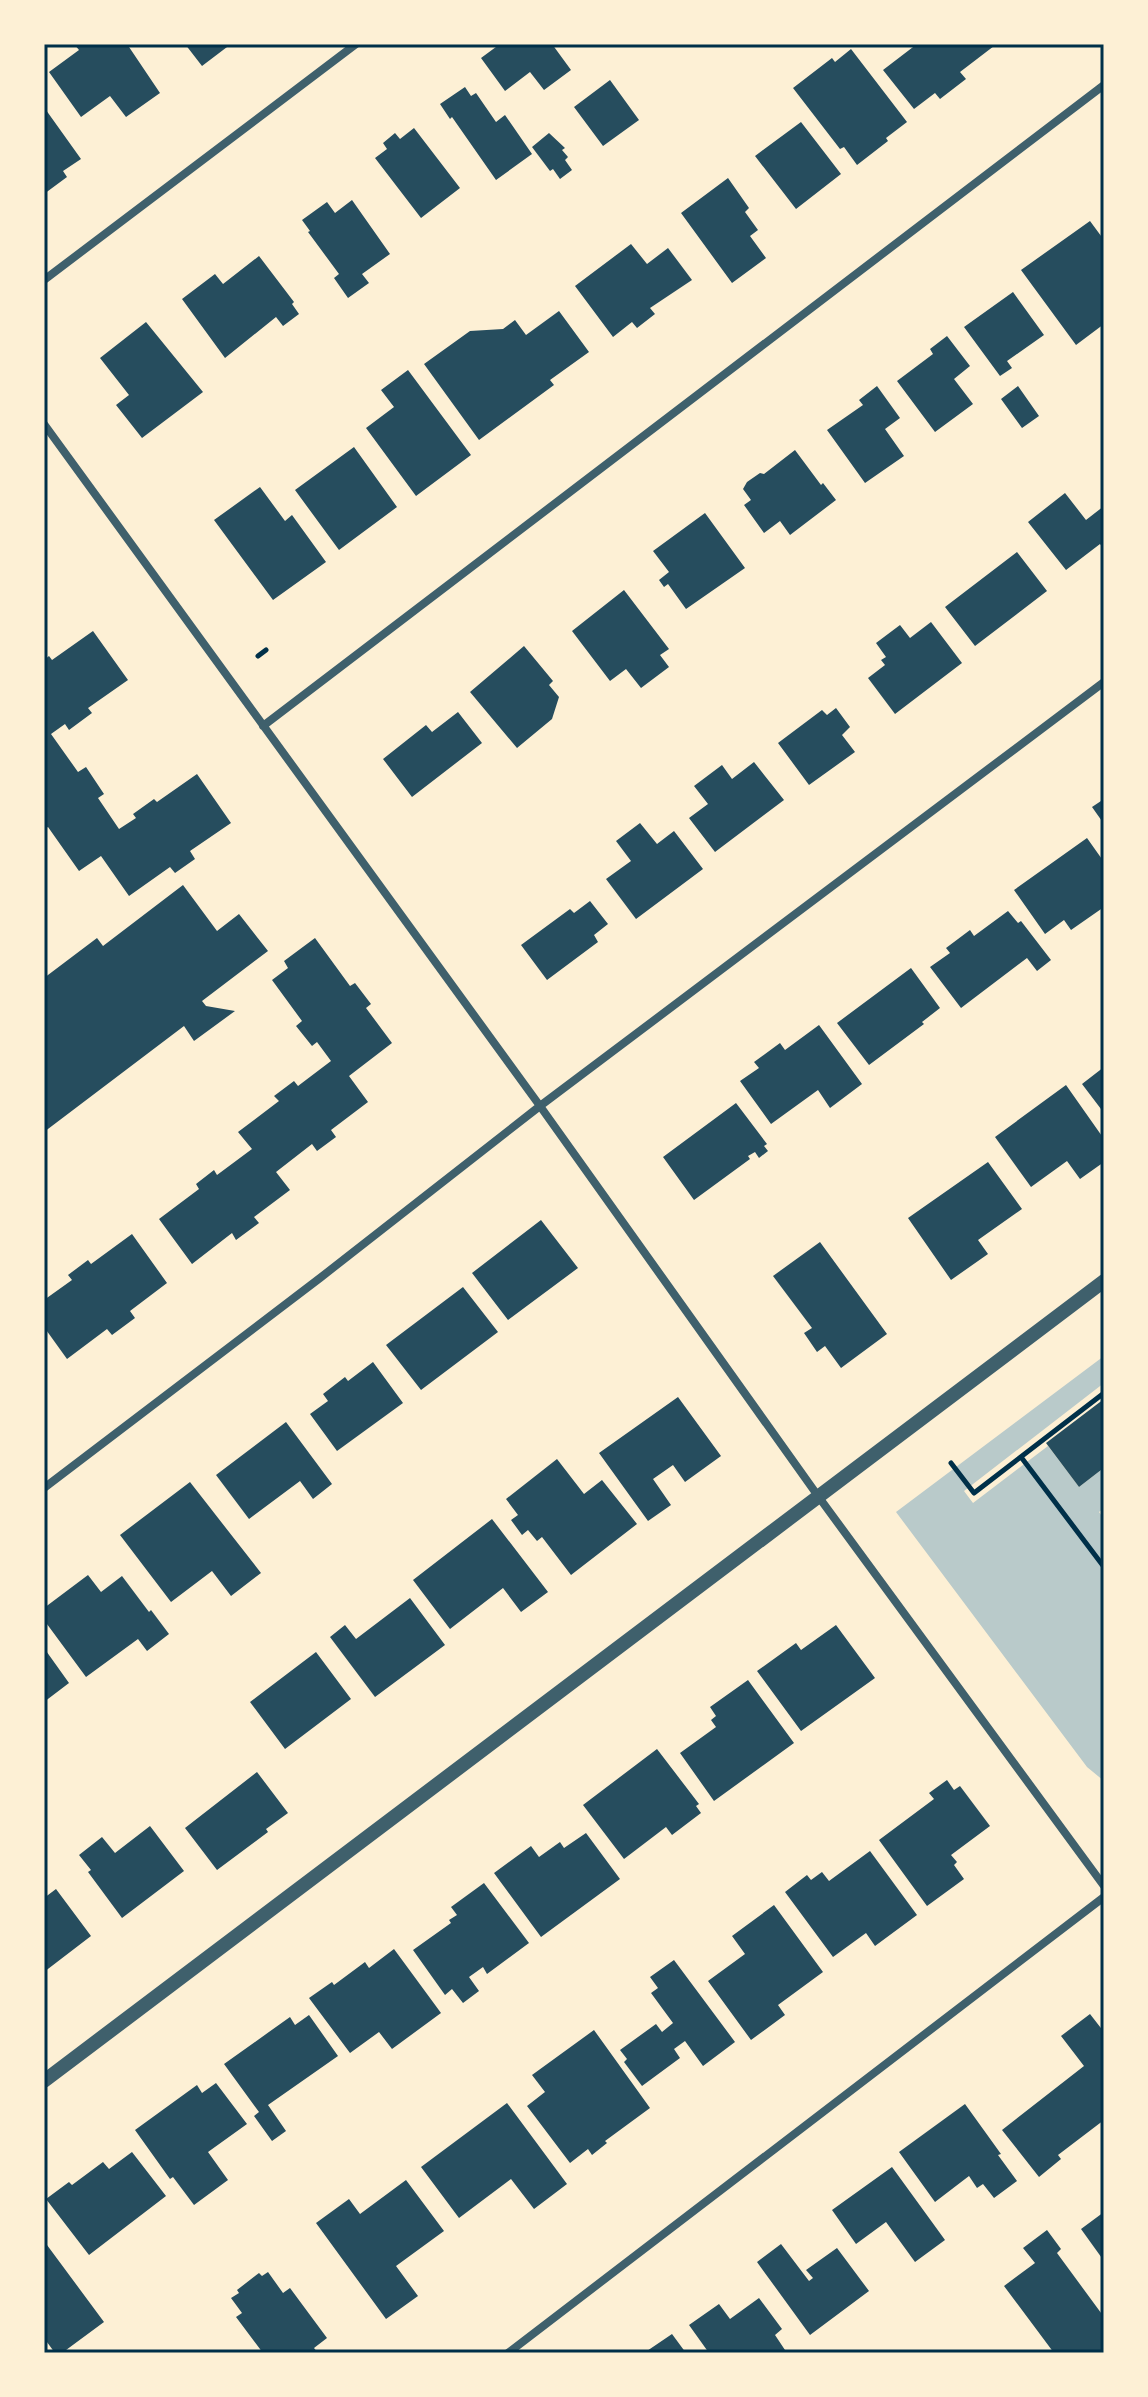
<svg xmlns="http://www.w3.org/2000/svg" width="1148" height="2397" font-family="'Titillium Web',sans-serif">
<rect width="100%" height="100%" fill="#fdf0d5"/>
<path fill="#b9caca" d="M1104 1356V1383L964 1491 973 1503 1048 1446 1079 1487 1101 1470 1104 1475V1508L1099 1512 1104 1519V1781L1087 1767 896 1512Z"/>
<path fill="#264d5e" d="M74 44H127L160 93 126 117 110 96 81 117 49 72 79 50Z
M185 44H231L202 66Z
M500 44H552L571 70 544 90 530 72 505 91 481 58Z
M917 44H993L994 46 960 72 966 79 940 99 935 93 914 109 883 70Z
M851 49 907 122 886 138 888 141 857 165 844 147 840 149 793 88 832 58 835 62Z
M610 80 639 120 603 146 574 107Z
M465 87 471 96 476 93 496 122 505 115 532 154 496 180 452 117 450 119 440 104Z
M46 110 81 159 63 171 67 177 44 194V112Z
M801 122 841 174 796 209 755 156Z
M414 128 460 188 421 218 375 158 387 149 383 143 395 133 400 139Z
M549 133 565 148 562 150 568 157 565 160 572 170 560 179 553 169 550 171 532 147Z
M728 178 749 208 745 212 758 230 750 236 766 258 732 283 681 213Z
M352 200 390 254 362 274 369 283 348 298 334 278 339 274 308 232 310 231 302 220 327 202 335 213Z
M1090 221 1104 240V324L1076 345 1021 270Z
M631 244 647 264 668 248 692 280 650 308 655 314 637 328 632 322 613 337 575 286Z
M259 256 294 302 292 304 299 314 283 326 276 317 225 358 182 299 215 274 223 284Z
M1013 292 1044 335 1007 361 1012 368 1000 376 964 327Z
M559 311 589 352 550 380 554 385 479 440 424 364 470 331 503 329 515 320 526 335Z
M146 322 203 392 142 438 116 405 129 395 100 358Z
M947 336 970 366 954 379 973 404 935 432 897 381 933 354 930 349Z
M408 370 471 455 416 496 366 428 394 407 381 390Z
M877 386 900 418 885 429 904 456 865 483 827 430 863 405 859 400Z
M1018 386 1039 416 1022 428 1001 399Z
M354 447 397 507 339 550 295 490Z
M795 450 821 485 823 483 836 500 790 535 780 521 764 533 744 505 751 500 743 489 747 482 760 473 764 474Z
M260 487 285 521 292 515 326 562 273 600 214 520Z
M1065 493 1086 520 1104 506V549L1100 544 1066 570 1028 522Z
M705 513 745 568 686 609 668 584 664 587 659 580 669 572 653 551Z
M1017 552 1047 591 975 646 945 607Z
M624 590 669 649 660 655 669 667 641 688 626 669 610 681 572 631Z
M931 622 962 663 895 714 868 678 885 665 881 660 886 657 876 643 900 625 910 638Z
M93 631 128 680 88 708 92 713 69 730 65 724 51 734 78 772 86 767 104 794 98 798 119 829 136 818 133 814 154 799 157 802 197 774 231 823 190 851 195 859 175 873 170 867 129 896 101 856 79 871 48 827 44 829V660L49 656 52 660Z
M524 646 553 681 549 685 559 697 552 719 517 748 470 692Z
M836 708 850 727 842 735 855 752 809 785 778 743 822 710 827 715Z
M458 712 482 743 412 797 383 759 426 725 432 732Z
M754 762 784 800 715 852 689 818 708 804 694 786 722 765 732 779Z
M1104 799V824L1092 807Z
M640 823 657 844 674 831 703 869 636 919 606 879 631 861 616 841Z
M1087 838 1104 862V888L1101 890 1104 894V907L1071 930 1064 920 1045 934 1014 890Z
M183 885 217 931 239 914 268 951 202 1001 206 1006 235 1011 194 1041 184 1026 44 1132V978L97 938 103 946Z
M590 901 608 924 594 935 598 942 547 980 521 945 570 909 574 913Z
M1008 911 1018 923 1021 921 1051 960 1037 971 1027 958 961 1008 930 967 950 953 946 948 970 930 974 936Z
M315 938 350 986 355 983 371 1004 366 1008 392 1043 349 1076 368 1102 331 1130 336 1137 317 1151 312 1144 276 1172 290 1190 254 1217 259 1223 236 1240 232 1233 192 1264 159 1219 199 1189 196 1184 214 1170 217 1175 252 1149 238 1132 279 1101 274 1096 294 1081 298 1086 331 1061 317 1042 312 1046 296 1026 302 1021 272 980 288 968 284 961Z
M911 968 940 1008 922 1022 924 1024 869 1065 837 1023Z
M819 1025 862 1084 830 1108 818 1090 771 1124 740 1081 759 1068 754 1062 780 1043 785 1050Z
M1104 1067V1113L1082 1084Z
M1066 1085 1104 1139V1162L1080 1179 1067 1161 1031 1187 995 1137Z
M736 1103 767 1144 764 1146 768 1151 759 1158 755 1152 748 1156 750 1159 694 1200 663 1157Z
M988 1162 1022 1209 978 1240 988 1254 951 1280 908 1218Z
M541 1220 578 1268 508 1320 472 1273Z
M132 1234 167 1283 130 1311 135 1318 112 1335 107 1329 67 1359 44 1327V1300L72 1280 68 1275 88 1260 91 1264Z
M820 1242 887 1334 841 1368 825 1346 817 1352 804 1333 812 1328 773 1276Z
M463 1287 498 1332 421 1390 386 1345Z
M373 1362 403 1403 337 1451 310 1414 328 1401 323 1394 345 1377 348 1381Z
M678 1397 721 1456 685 1482 673 1465 653 1479 671 1505 648 1521 599 1453Z
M1104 1399V1475L1101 1470 1079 1487 1046 1443Z
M286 1422 332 1484 313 1499 300 1481 249 1519 216 1475Z
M557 1459 584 1494 602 1480 637 1524 571 1575 542 1537 537 1541 528 1530 522 1535 511 1520 518 1515 506 1499Z
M190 1482 261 1573 231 1596 212 1571 171 1602 120 1535Z
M492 1519 548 1592 521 1612 503 1588 450 1629 413 1580Z
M88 1575 101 1592 122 1576 149 1612 151 1610 169 1634 147 1651 138 1639 86 1677 44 1620V1608Z
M410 1598 445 1645 375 1697 330 1637 345 1625 356 1639Z
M836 1625 875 1678 801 1731 757 1671 796 1643 801 1650Z
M44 1648 69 1683 44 1702Z
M316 1652 351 1699 285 1749 250 1702Z
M748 1680 794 1743 714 1801 680 1753 716 1727 711 1720 716 1716 710 1707Z
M657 1749 699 1804 696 1806 701 1813 672 1835 666 1827 624 1859 583 1805Z
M257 1772 288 1813 266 1829 268 1832 217 1870 185 1828Z
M947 1780 954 1790 960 1786 990 1826 951 1855 957 1862 954 1865 964 1879 927 1906 879 1840 934 1799 929 1793Z
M150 1826 184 1871 122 1918 88 1872 91 1870 79 1855 102 1837 115 1853Z
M586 1833 620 1879 541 1937 494 1873 531 1846 539 1857 560 1842 564 1848Z
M870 1851 917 1915 875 1946 866 1933 833 1957 785 1892 807 1875 811 1880 822 1872 829 1881Z
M484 1883 529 1943 487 1974 483 1967 469 1977 479 1991 463 2003 452 1989 445 1995 413 1950 451 1923 449 1920 457 1915 451 1907Z
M56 1889 91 1936 44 1972V1898Z
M774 1905 823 1972 778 2005 785 2015 751 2040 708 1981 745 1954 732 1936Z
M394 1949 441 2013 392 2049 379 2032 350 2053 309 1998 332 1982 334 1985 365 1962 369 1968Z
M674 1960 735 2042 703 2066 685 2041 674 2049 680 2058 642 2086 624 2062 627 2059 620 2050 656 2024 662 2032 673 2023 651 1993 658 1988 650 1977Z
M1090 2014 1104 2032V2120L1058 2155 1061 2159 1039 2177 1002 2130 1084 2066 1061 2036Z
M309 2015 338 2056 268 2105 286 2131 272 2141 254 2116 259 2112 224 2064 290 2017 295 2025Z
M594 2030 650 2108 605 2141 607 2143 592 2155 588 2149 570 2163 527 2106 545 2092 532 2075Z
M216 2083 247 2124 208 2152 228 2180 194 2205 173 2177 170 2179 135 2130 197 2085 202 2093Z
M507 2103 567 2184 534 2209 511 2179 459 2218 421 2167Z
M965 2104 1001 2154 998 2155 1017 2181 994 2198 983 2184 977 2188 969 2176 935 2202 899 2152Z
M132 2152 166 2196 89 2255 46 2199 69 2182 72 2185 103 2162 109 2169Z
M892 2167 945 2240 915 2262 886 2222 856 2244 832 2210Z
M406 2180 444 2231 396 2266 418 2296 386 2319 316 2223 349 2199 360 2214Z
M1104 2212V2261L1081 2229Z
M1047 2230 1061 2249 1057 2253 1104 2317V2336L1101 2338 1104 2343V2353H1054L1004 2286 1035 2263 1023 2248Z
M781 2244 809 2281 813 2278 806 2270 837 2248 869 2291 810 2335 757 2262Z
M47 2245 104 2322 62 2353H55L44 2338V2248Z
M268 2272 283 2293 290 2288 327 2338 314 2348 318 2353H263L236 2317 242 2313 231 2298 239 2293 237 2290 259 2273 262 2276Z
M759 2298 782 2329 775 2335 787 2353H709L689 2325 719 2304 730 2319Z
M672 2334 686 2353H644Z"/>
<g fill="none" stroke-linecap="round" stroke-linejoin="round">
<path stroke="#003049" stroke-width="5" d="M258 656 266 650
M1021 1457 1104 1567
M951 1463 974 1493 1104 1393"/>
<path stroke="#3f606c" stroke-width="8" d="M44 280 356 44
M44 424 540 1106 818 1496 1104 1886
M263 726 1104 85
M44 1488 320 1278 540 1106 1104 682
M508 2353 1104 1897"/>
<path stroke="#3f606c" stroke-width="14" d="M44 2081 1104 1281"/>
</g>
<rect width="1148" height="2397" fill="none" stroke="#fdf0d5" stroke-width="92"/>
<rect x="46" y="46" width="1056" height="2305" fill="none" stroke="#003049" stroke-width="3"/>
</svg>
